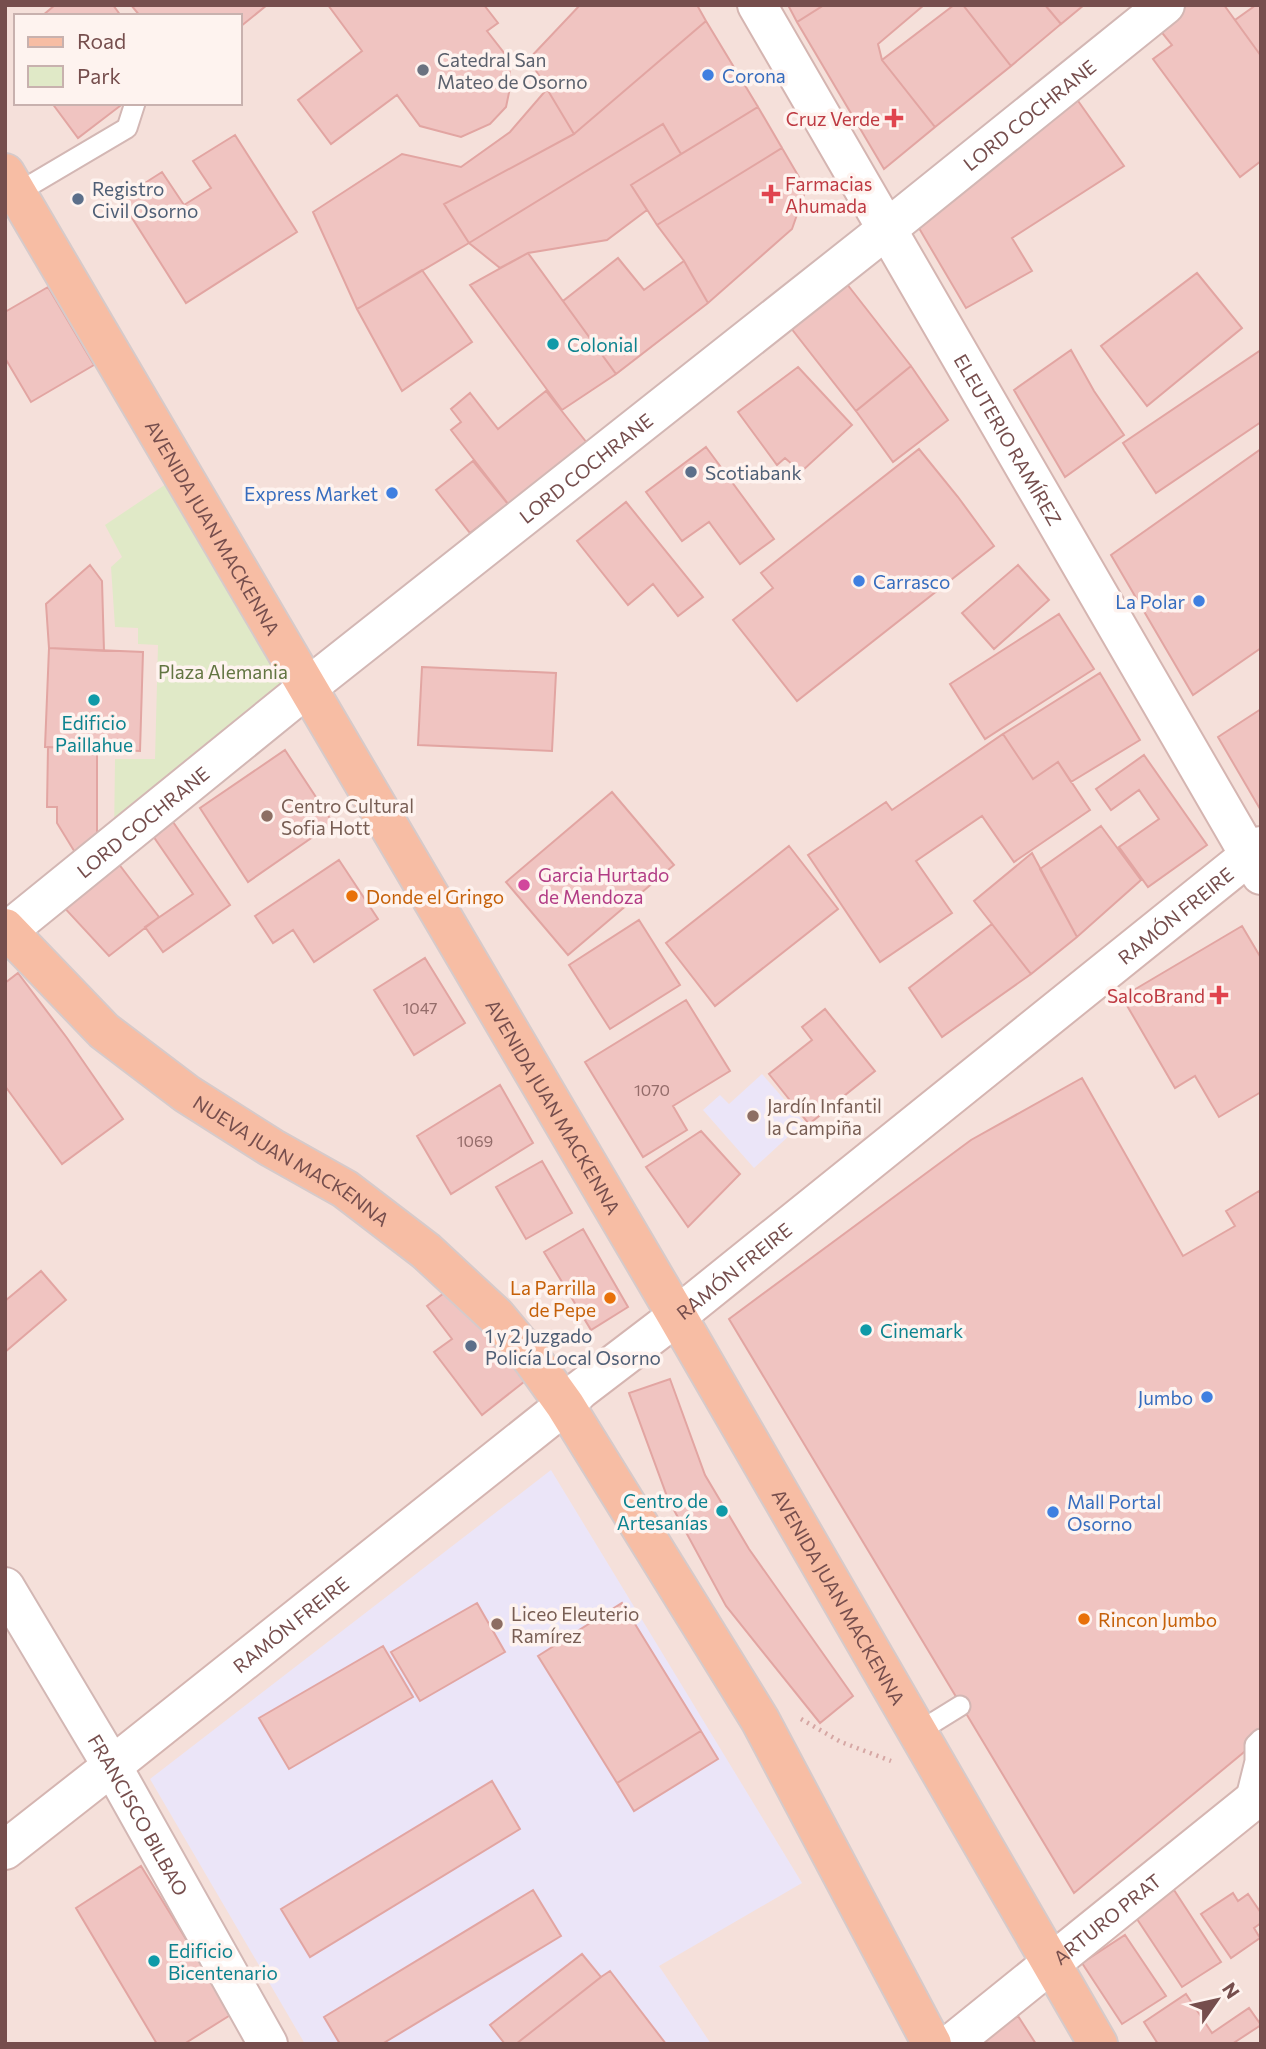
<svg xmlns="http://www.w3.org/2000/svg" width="1266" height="2049" font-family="Commissioner,sans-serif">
<rect width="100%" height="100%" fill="#fceee9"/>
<path fill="#f5e0da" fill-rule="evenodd" d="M5 5H1261V2044H5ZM16 16H240V103H16Z"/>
<path fill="#ebe5f8" d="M762 1074 804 1122 754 1168 703 1110 720 1095 729 1104Z
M551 1470 802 1883 659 1966 711 2044H305L150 1779Z"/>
<path fill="#e0e9c7" d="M184 472 308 687 114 840 115 759H155L158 645 138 644V628L115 627 111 567 122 557 105 525Z"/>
<path fill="#f0c4c1" stroke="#e2a5a2" stroke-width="2" d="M55 5H113L121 16H42Z
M131 5H267L240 27V16H140Z
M328 5H484L498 23 487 31 508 58 511 83 506 107 490 124 461 137 420 126 397 95 331 144 298 100 362 51Z
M580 5H697L706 21 574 134 529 59Z
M788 5H824L797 22Z
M824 5H924L878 44 882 60 935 127 884 169 797 22Z
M954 5H963L1011 66 935 127 882 60Z
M963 5H1045L1061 24 1011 66Z
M1045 5H1084L1061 24Z
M1181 5H1224L1261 56V161L1240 177 1153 59 1172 45 1155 24Z
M1256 5H1261V56L1235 20Z
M706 21 758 107 681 154 663 124 469 243 444 204 574 134Z
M547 89 574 134 444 204 469 243 357 309 313 212 402 154 461 167 510 132Z
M1076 98 1124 166 1012 238 1032 271 966 308 916 223Z
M52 103H117L120 106 78 138Z
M758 107 782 148 657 225 631 185Z
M663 124 681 154 631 185 647 210 607 240 528 253 500 268 469 243Z
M235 135 297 232 186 303 120 199 162 172 184 205 211 188 193 161Z
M782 148 806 189 792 229 708 303 684 261 657 225Z
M528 253 616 374 562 410 470 285Z
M618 258 644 290 684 261 708 303 616 374 563 301Z
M422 270 472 342 402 391 357 309Z
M1197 273 1242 328 1147 406 1101 346Z
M843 279 911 366 856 411 787 323Z
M48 287 94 365 31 402 5 358V312Z
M1071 350 1094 391 1124 435 1065 477 1014 390Z
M1261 350V422L1156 493 1123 443Z
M911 366 948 420 893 462 856 411Z
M798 367 852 425 801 472 785 458 777 465 738 412Z
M546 391 587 443 509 505 451 430 461 422 451 409 470 393 498 429Z
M706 447 774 539 740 564 709 522 682 541 646 492Z
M919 449 958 497 994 546 797 701 733 620 773 588 761 573Z
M1261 449V648L1193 695 1111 555Z
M473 461 508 504 470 533 436 490Z
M626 502 703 597 678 616 653 584 628 605 577 541Z
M90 565 102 581 104 651 49 648 46 604Z
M1018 565 1049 600 994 649 962 613Z
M1059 614 1094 669 985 739 950 684Z
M49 648 143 652 140 751 45 747Z
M422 667 556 673 552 751 418 745Z
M1100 673 1140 740 1071 782 1058 762 1033 779 1003 734Z
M1261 709V808L1260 809 1218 737Z
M1003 734 1033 779 1058 762 1090 810 1014 862 982 816 916 861 952 913 880 962 808 855 886 802 892 810Z
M48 747 97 749V842L76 854 57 823V807H47Z
M285 750 333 823 248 882 200 808Z
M1144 755 1207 845 1148 887 1119 847 1159 819 1139 790 1111 810 1096 789Z
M612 792 674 865 568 955 506 882Z
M171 819 230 905 163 952 145 927 193 894 151 833Z
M1101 826 1141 880 1077 937 1040 869Z
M789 846 838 909 715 1006 666 943Z
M1032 853 1077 937 1031 974 974 901Z
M115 859 159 917 109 956 59 902Z
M339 860 378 919 314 962 293 930 273 943 255 916Z
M639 920 680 985 610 1029 569 965Z
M992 924 1031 974 942 1037 909 988Z
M1242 926 1261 958V1092L1219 1117 1195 1076 1175 1088 1122 997Z
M425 958 465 1023 414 1055 374 990Z
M18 973 67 1038 123 1119 62 1164 5 1086V983Z
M686 1000 730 1071 673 1106 687 1130 643 1157 585 1062Z
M825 1009 875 1071 809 1124 769 1074 812 1040 802 1027Z
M1082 1078 1183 1256 1235 1226 1226 1211 1259 1191 1261 1194V1738L1074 1893 729 1319 971 1140Z
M500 1085 533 1143 451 1194 417 1136Z
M701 1131 740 1174 688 1227 646 1167Z
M542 1161 572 1213 526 1239 496 1187Z
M583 1229 628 1307 591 1330 544 1252Z
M41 1271 66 1300 5 1352V1301Z
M452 1287 525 1381 482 1415 434 1352 452 1339 427 1306Z
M670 1379 705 1475 749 1549 853 1696 820 1723 726 1606 668 1499 629 1393Z
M477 1603 505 1652 420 1701 391 1652Z
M622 1603 701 1731 617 1783 538 1656Z
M383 1646 413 1697 289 1769 259 1718Z
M701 1731 718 1759 634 1811 617 1783Z
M492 1781 520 1829 310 1957 281 1909Z
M141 1866 232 2014 184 2044H157L76 1908Z
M533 1890 561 1936 382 2044H340L324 2017Z
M1174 1890 1221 1962 1182 1987 1135 1916Z
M1233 1893 1238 1901 1248 1894 1261 1913V1923L1254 1928 1260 1938 1231 1958 1201 1914Z
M1125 1935 1166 1996 1122 2024 1082 1963Z
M582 1954 601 1977 516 2044H505L490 2025Z
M610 1971 666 2044H516L601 1977Z
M1186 1994 1212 2033 1249 2008 1261 2025 1232 2044H1158L1144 2022Z
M1018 2016 1036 2044H977Z"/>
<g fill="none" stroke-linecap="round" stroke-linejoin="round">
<g stroke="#d3b7b4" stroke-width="23">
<path id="service" d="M17 193 127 128 135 103
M918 1732 960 1706
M1245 1801 1255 1761V1745L1261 1739"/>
</g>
<g stroke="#d3b7b4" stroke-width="42">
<g id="minor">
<path id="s1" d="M5 933 308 687 887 229 1165 5"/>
</g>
</g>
<g stroke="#d3b7b4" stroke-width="42">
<g id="tertiary">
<path id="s2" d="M5 1587 112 1766 268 2044"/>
</g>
</g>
<g stroke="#d5b5b1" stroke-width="42">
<g id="secondary">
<path id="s3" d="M757 5 1261 875"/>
<path id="s4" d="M5 1850 112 1766 565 1405 580 1390 677 1316 1261 846"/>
<path id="s5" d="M951 2044 1261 1794"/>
</g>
</g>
<g stroke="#d6caca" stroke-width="42">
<g id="primary">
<path id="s6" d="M5 173 677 1316 1098 2044"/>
<path id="s7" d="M5 928 104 1031 187 1094 272 1148 345 1189 426 1251 496 1316 532 1359 565 1405 760 1720 932 2044"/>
</g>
</g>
<path stroke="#d6a7a4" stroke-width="4.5" stroke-dasharray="2 5" stroke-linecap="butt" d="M801 1719 841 1742 891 1761"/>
<use href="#service" stroke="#fff" stroke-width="19"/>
<use href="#minor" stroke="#fff" stroke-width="38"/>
<use href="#tertiary" stroke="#fff" stroke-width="38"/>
<use href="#secondary" stroke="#fff" stroke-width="38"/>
<use href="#primary" stroke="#f7bda4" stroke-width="38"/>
</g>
<circle fill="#6b7280" stroke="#fef3ef" stroke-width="2.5" cx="423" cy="70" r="7"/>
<g fill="#3f7fe0" stroke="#fef3ef" stroke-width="2.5">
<circle cx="708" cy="75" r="7"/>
<circle cx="392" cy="493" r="7"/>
<circle cx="859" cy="581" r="7"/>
<circle cx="1199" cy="601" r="7"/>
<circle cx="1207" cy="1397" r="7"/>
<circle cx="1053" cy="1512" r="7"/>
</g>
<g fill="#e0444e" stroke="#fef3ef" stroke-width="2.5">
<path d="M890.5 107.5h7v7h7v7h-7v7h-7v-7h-7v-7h7z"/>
<path d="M767.5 183.5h7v7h7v7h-7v7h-7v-7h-7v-7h7z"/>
<path d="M1215.5 984.5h7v7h7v7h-7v7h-7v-7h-7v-7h7z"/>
</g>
<g fill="#5c6f8a" stroke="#fef3ef" stroke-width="2.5">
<circle cx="78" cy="199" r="7"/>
<circle cx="691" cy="472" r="7"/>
<circle cx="471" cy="1346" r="7"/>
</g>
<g fill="#0f9aa8" stroke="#fef3ef" stroke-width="2.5">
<circle cx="553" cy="344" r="7"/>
<circle cx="94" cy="700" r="7"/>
<circle cx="866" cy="1330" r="7"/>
<circle cx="722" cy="1511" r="7"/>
<circle cx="154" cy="1961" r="7"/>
</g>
<g fill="#8d6e63" stroke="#fef3ef" stroke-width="2.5">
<circle cx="267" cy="816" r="7"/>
<circle cx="753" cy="1116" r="7"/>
<circle cx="497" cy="1624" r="7"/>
</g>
<circle fill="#d1479c" stroke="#fef3ef" stroke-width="2.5" cx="524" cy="885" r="7"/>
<g fill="#e8710a" stroke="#fef3ef" stroke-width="2.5">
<circle cx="352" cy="896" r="7"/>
<circle cx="610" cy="1298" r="7"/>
<circle cx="1084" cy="1619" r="7"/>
</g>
<g text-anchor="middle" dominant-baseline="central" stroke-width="7" stroke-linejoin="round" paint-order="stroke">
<g font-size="16" fill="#946c6a">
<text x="420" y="1007">1047</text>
<text x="652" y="1089">1070</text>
<text x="475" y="1140">1069</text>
</g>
<g font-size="19" fill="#5b616d" stroke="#fef3ef" text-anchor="start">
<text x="437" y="59">Catedral San<tspan x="437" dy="22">Mateo de Osorno</tspan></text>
</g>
<g font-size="19" fill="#366cbe" stroke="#fef3ef" text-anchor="start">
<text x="722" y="75">Corona</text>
<text x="378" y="493" text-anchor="end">Express Market</text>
<text x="873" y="581">Carrasco</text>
<text x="1185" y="601" text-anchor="end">La Polar</text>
<text x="1193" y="1397" text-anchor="end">Jumbo</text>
<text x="1067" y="1501">Mall Portal<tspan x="1067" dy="22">Osorno</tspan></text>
</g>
<g font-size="19" fill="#764e4d" stroke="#fef3ef">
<text stroke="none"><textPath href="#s1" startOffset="1311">LORD COCHRANE</textPath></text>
<text stroke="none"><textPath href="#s3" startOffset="502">ELEUTERIO RAMÍREZ</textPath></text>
<text stroke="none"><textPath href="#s1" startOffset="744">LORD COCHRANE</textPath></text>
<text stroke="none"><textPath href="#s6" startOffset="411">AVENIDA JUAN MACKENNA</textPath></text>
<text stroke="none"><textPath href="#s1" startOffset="177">LORD COCHRANE</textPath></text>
<text stroke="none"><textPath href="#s4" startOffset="1498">RAMÓN FREIRE</textPath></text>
<text stroke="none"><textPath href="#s6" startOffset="1083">AVENIDA JUAN MACKENNA</textPath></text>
<text stroke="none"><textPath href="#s7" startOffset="371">NUEVA JUAN MACKENNA</textPath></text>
<text stroke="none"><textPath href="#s4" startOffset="931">RAMÓN FREIRE</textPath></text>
<text stroke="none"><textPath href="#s6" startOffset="1650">AVENIDA JUAN MACKENNA</textPath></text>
<text stroke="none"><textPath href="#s4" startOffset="364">RAMÓN FREIRE</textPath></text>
<text stroke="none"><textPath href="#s2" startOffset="264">FRANCISCO BILBAO</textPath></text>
<text stroke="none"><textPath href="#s5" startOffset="200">ARTURO PRAT</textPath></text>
</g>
<g font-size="19" fill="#be3a42" stroke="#fef3ef" text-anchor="end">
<text x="880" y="118">Cruz Verde</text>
<text x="785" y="183" text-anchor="start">Farmacias<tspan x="785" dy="22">Ahumada</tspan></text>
<text x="1205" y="995">SalcoBrand</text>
</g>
<g font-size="19" fill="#4e5e75" stroke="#fef3ef" text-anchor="start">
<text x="92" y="188">Registro<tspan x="92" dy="22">Civil Osorno</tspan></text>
<text x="705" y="472">Scotiabank</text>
<text x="485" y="1335">1 y 2 Juzgado<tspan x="485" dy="22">Policía Local Osorno</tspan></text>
</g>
<g font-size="19" fill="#0d838f" stroke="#fef3ef" text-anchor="start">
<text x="567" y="344">Colonial</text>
<text x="94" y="722" text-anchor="middle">Edificio<tspan x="94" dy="22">Paillahue</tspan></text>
<text x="880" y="1330">Cinemark</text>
<text x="708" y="1500" text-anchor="end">Centro de<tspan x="708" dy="22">Artesanías</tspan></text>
<text x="168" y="1950">Edificio<tspan x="168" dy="22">Bicentenario</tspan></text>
</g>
<g font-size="19" fill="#627542" stroke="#fef3ef">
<text x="223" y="671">Plaza Alemania</text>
</g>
<g font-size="19" fill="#785e54" stroke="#fef3ef" text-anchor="start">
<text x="281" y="805">Centro Cultural<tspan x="281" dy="22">Sofia Hott</tspan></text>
<text x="767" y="1105">Jardín Infantil<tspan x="767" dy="22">la Campiña</tspan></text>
<text x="511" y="1613">Liceo Eleuterio<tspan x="511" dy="22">Ramírez</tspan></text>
</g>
<g font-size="19" fill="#b23c85" stroke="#fef3ef" text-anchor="start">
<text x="538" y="874">Garcia Hurtado<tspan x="538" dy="22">de Mendoza</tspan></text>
</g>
<g font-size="19" fill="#c56008" stroke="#fef3ef" text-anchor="start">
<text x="366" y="896">Donde el Gringo</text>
<text x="596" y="1287" text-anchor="end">La Parrilla<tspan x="596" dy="22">de Pepe</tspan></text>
<text x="1098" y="1619">Rincon Jumbo</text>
</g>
</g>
<rect width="1266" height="2049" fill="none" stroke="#764e4d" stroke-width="14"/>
<rect x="14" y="14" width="228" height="91" fill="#fef3ef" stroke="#c8b1ae" stroke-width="2"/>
<rect x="28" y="37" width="35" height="10" fill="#f7bda4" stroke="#c8b1ae" stroke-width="2"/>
<text x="77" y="49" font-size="21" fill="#764e4d">Road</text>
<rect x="28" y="66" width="35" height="21" fill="#e0e9c7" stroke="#c8b1ae" stroke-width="2"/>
<text x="77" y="84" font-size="21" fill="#764e4d">Park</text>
<g transform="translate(1217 2000) rotate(56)" stroke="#fef3ef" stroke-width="5" paint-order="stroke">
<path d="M0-5L12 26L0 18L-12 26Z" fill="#764e4d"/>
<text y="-10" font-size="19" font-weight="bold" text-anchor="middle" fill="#764e4d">N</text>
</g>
</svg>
